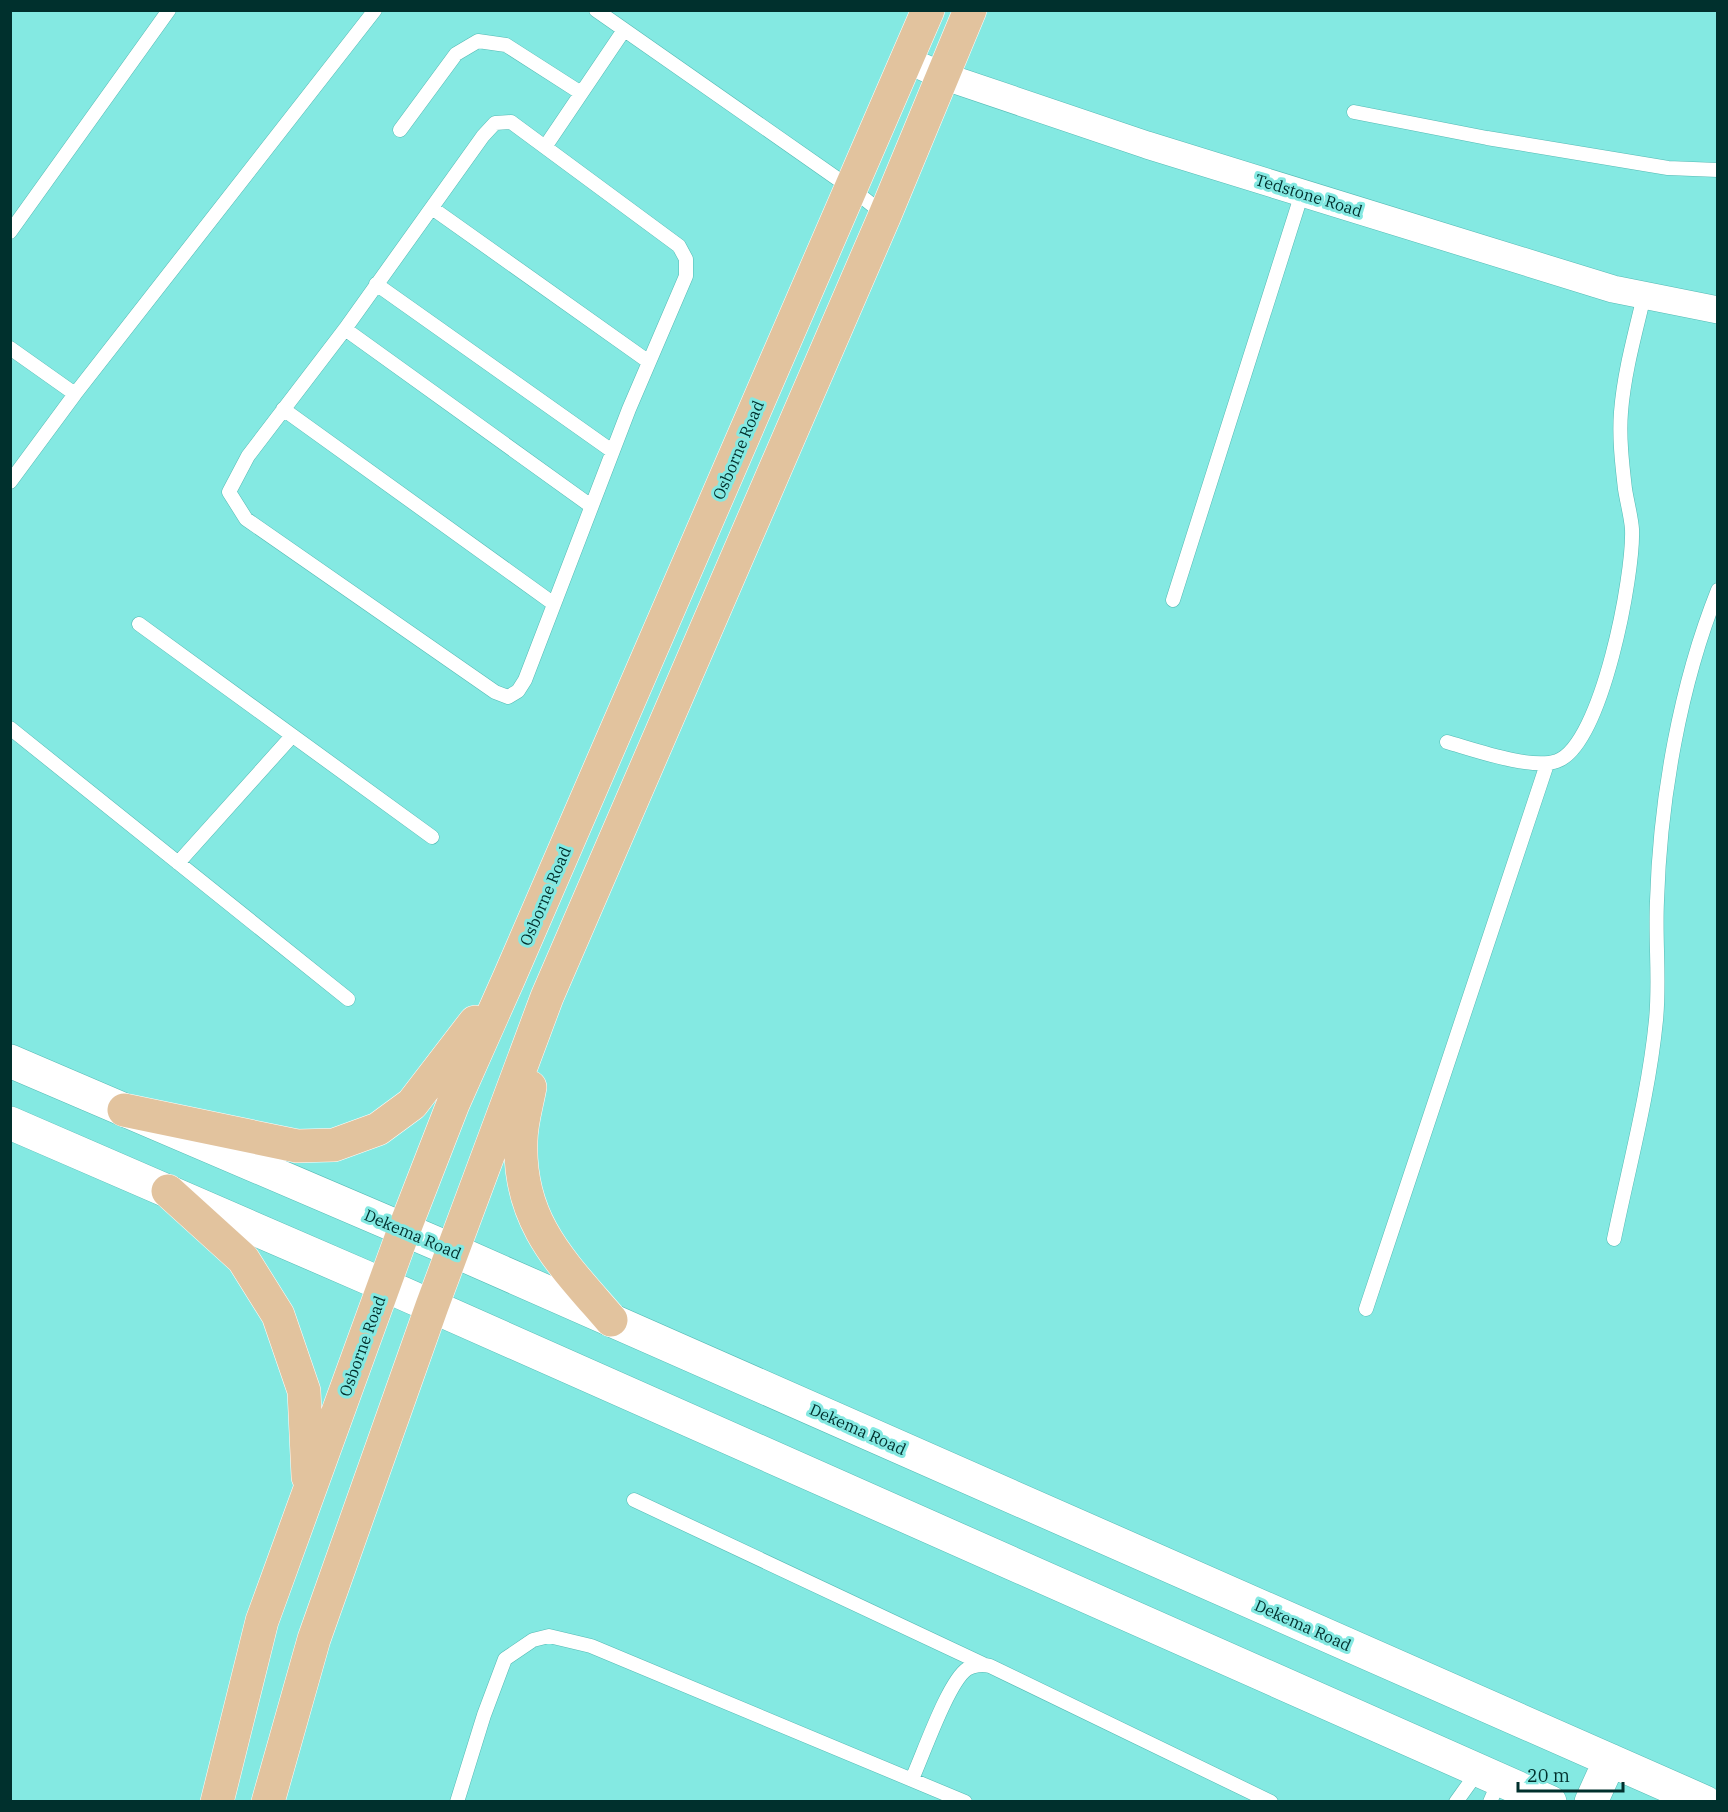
<svg xmlns="http://www.w3.org/2000/svg" width="1728" height="1812" font-family="'IBM Plex Serif',serif">
<rect width="100%" height="100%" fill="#84e9e2"/>
<g fill="none" stroke-linecap="round" stroke-linejoin="round">
<g stroke="#54bab4" stroke-width="15">
<path id="service" d="M596 10 852 189 885 215
M1354 112 1487 138 1668 168 1718 170
M511 122 679 246 686 259V276L629 409 525 680 518 691 508 697 495 692 246 519 229 492 248 456 345 329 483 136 495 123Z
M400 130 456 54 478 41 506 45 581 93
M545 147 624 30
M432 208 649 362
M10 232 169 10
M376 284 612 451
M345 329 591 506
M10 348 75 394
M283 409 554 604
M10 482 75 394 375 10
M1173 600 1302 193
M139 624 432 837
M10 728 348 999
M1447 742C1475 750 1531 770 1557 761 1602 745 1634 574 1632 529 1631 516 1627 502 1625 489 1622 463 1619 437 1621 412 1624 373 1635 334 1644 296
M178 863 292 736
M1614 1239C1629 1166 1649 1093 1656 1020 1660 980 1655 941 1657 901 1660 799 1680 685 1718 590
M1366 1309 1547 764
M634 1500 983 1664
M912 1779C923 1755 948 1682 967 1669 973 1665 983 1664 990 1666L1271 1802
M457 1802 484 1715 505 1659 533 1640 549 1636 591 1646 965 1802
M1456 1802 1479 1770
M1490 1802 1500 1779"/>
</g>
<g stroke="#54bab4" stroke-width="28">
<path id="minor" d="M907 60 943 76 1147 145 1613 289 1718 310"/>
</g>
<g stroke="#54bab4" stroke-width="34">
<path id="tertiary" d="M10 1061 452 1250 1705 1802
M10 1123 384 1285 1550 1802
M1591 1802 1610 1760"/>
</g>
<g stroke="#fff" stroke-width="34">
<path id="primary" d="M530 1087C527 1104 521 1123 521 1141 518 1222 562 1263 611 1320
M124 1110 297 1146 334 1145 378 1129 412 1104 475 1022
M168 1191 243 1259 278 1315 304 1391 308 1477
M217 1802 262 1621 404 1230 453 1104 509 978 928 10
M268 1802 314 1639 432 1306 547 997 885 215 970 10"/>
</g>
<use href="#service" stroke="#fff" stroke-width="14"/>
<use href="#minor" stroke="#fff" stroke-width="27"/>
<use href="#tertiary" stroke="#fff" stroke-width="33"/>
<use href="#primary" stroke="#e2c39e" stroke-width="33"/>
</g>
<g text-anchor="middle" dominant-baseline="central" stroke-width="6" stroke-linejoin="round" paint-order="stroke">
<g font-size="16" fill="#00302d" stroke="#84e9e2">
<text transform="translate(1309 195) rotate(17)">Tedstone Road</text>
<text transform="translate(738 450) rotate(-67)">Osborne Road</text>
<text transform="translate(545 896) rotate(-67)">Osborne Road</text>
<text transform="translate(413 1234) rotate(23)">Dekema Road</text>
<text transform="translate(362 1346) rotate(-70)">Osborne Road</text>
<text transform="translate(858 1429) rotate(24)">Dekema Road</text>
<text transform="translate(1303 1625) rotate(24)">Dekema Road</text>
</g>
</g>
<rect width="1728" height="1812" fill="none" stroke="#00302d" stroke-width="24"/>
<path d="M1518 1782v9h105v-9" fill="none" stroke="#00302d" stroke-width="3"/>
<text x="1527" y="1782" font-size="18" fill="#00302d" stroke="#84e9e2" stroke-width="4.5" paint-order="stroke">20 m</text>
</svg>
